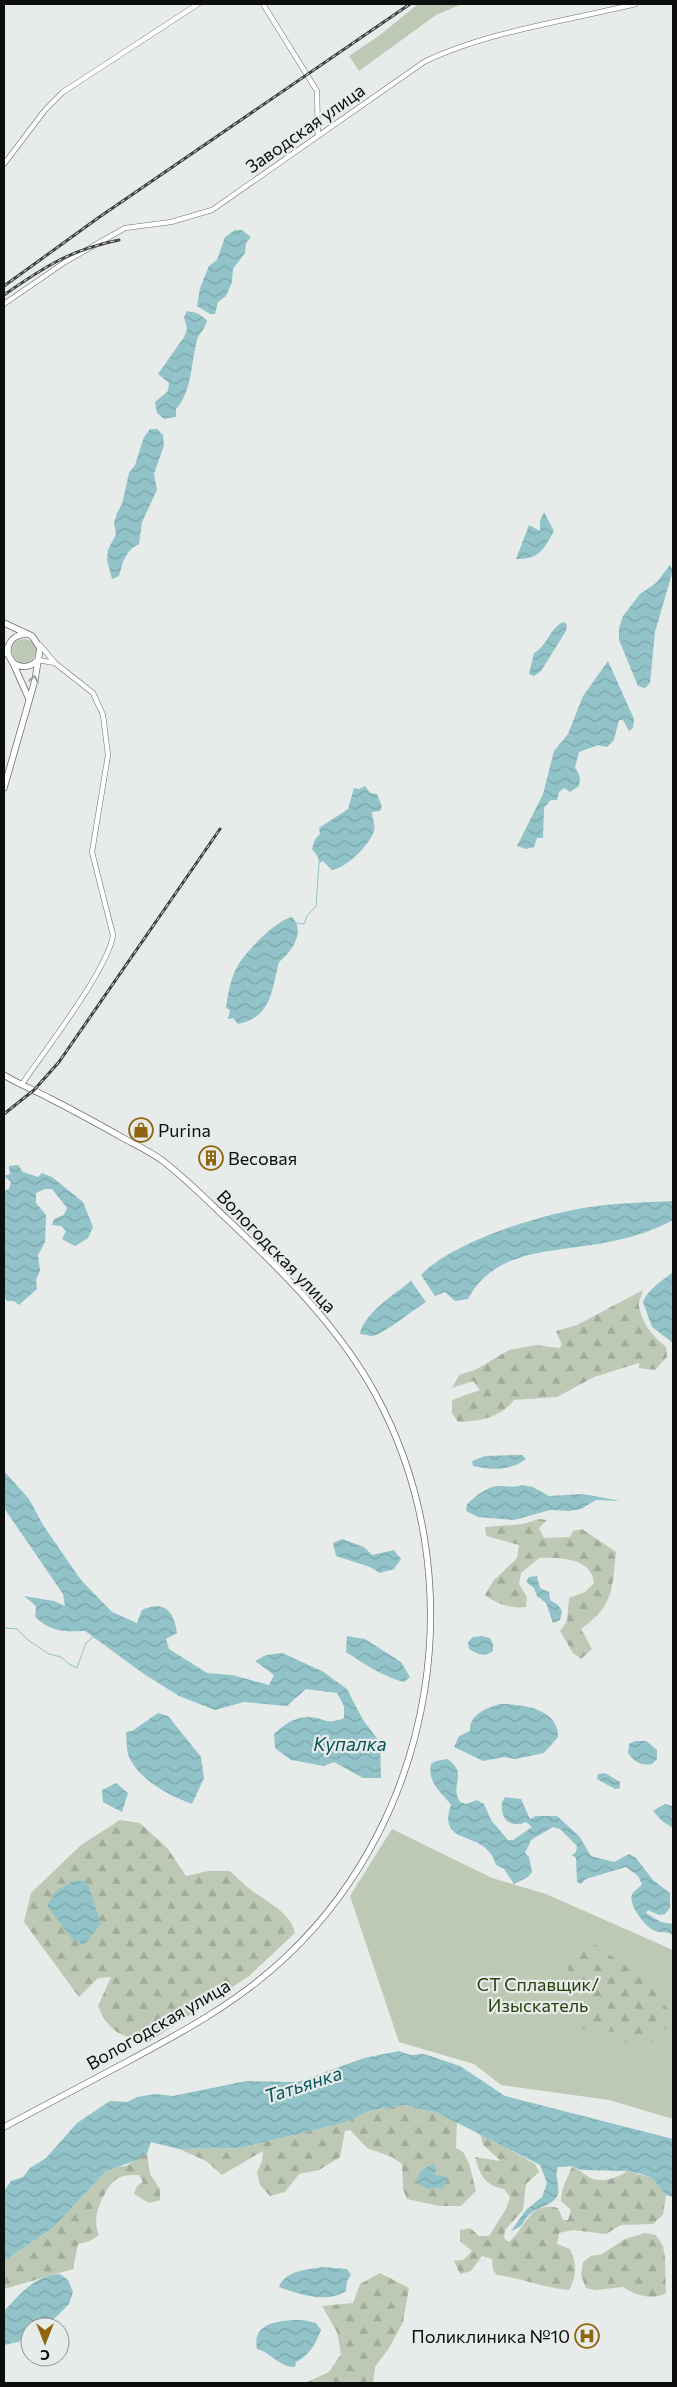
<svg xmlns="http://www.w3.org/2000/svg" width="677" height="2387" font-family="Commissioner,sans-serif">
<defs>
<pattern id="forest-firs" width="22" height="20" patternUnits="userSpaceOnUse" patternTransform="scale(1.25)"><rect width="22" height="20" fill="#bdc9b4"/><path d="M5 1l3.5 6h-7zM16 11l3.5 6h-7z" fill="#a1ab9a"/></pattern>
<pattern id="water-waves" width="16" height="10" patternUnits="userSpaceOnUse" patternTransform="scale(1.25)"><rect width="16" height="10" fill="#91c3c8"/><path d="M0 5q4-4 8 0t8 0" fill="none" stroke="#7ca6ab"/></pattern>
</defs>
<rect width="100%" height="100%" fill="#e7ecea"/>
<path fill="#bdc9b4" d="M418 4H462L436 15 359 71 349 56 380 35Z
M12 651a12 12 0 1 1 24 0a12 12 0 1 1-24 0Z
M392 1829 492 1878 546 1894 673 1950V2119L609 2100 501 2085 474 2064 399 2042 350 1896Z"/>
<path fill="url(#forest-firs)" d="M643 1290C642 1295 638 1302 639 1306 641 1322 654 1338 666 1347L667 1357 655 1370 639 1368V1363L594 1377 557 1397 514 1400C502 1417 479 1422 458 1422L452 1413V1400L480 1390 473 1381 452 1388 459 1375 475 1370 509 1350 536 1345 559 1348 562 1345 556 1331 577 1325Z
M539 1519 547 1520 539 1528 544 1538 570 1537 573 1531 582 1529 616 1552C612 1590 614 1605 581 1629L592 1649 581 1659 573 1653 560 1631 567 1621 569 1598 585 1592 594 1583C592 1558 559 1557 539 1558L521 1573 519 1584 527 1597 526 1607C513 1609 496 1604 485 1595L493 1581 517 1558 519 1545 486 1536 485 1527 523 1524Z
M120 1820 140 1823 168 1849 186 1876 208 1871H230C239 1879 247 1888 257 1894 272 1905 291 1914 295 1933L249 1976 149 2042C121 2036 110 2034 98 2006L111 1977 98 1978 79 1997 24 1922 31 1893 81 1845Z
M582 1942 596 1945 650 1983 670 2013 666 2029 646 2046H631L615 2032 583 2029 579 2024 591 2009C589 1985 559 1977 568 1949Z
M407 2105 421 2110 436 2112 457 2122 456 2148 463 2152 469 2163 476 2191 461 2206H440L407 2199 403 2189 402 2164 392 2157 367 2148 350 2130 345 2131 340 2157 319 2170 299 2174 285 2192 270 2196 260 2185 257 2172 262 2161 263 2151 222 2175 206 2161 179 2149 239 2148 344 2123 372 2110Z
M480 2133 535 2164 539 2172 526 2184 523 2210 505 2230 504 2238 509 2242C527 2226 529 2201 558 2208L563 2220H568L571 2210 561 2201C561 2186 568 2179 572 2166 579 2169 583 2174 589 2177 602 2184 617 2178 627 2171L652 2178 666 2195 663 2215 653 2224 621 2225 606 2234 573 2230 559 2233 557 2244 570 2249C577 2265 577 2275 569 2290 544 2288 522 2278 497 2275L493 2270 492 2259 482 2256 471 2271 460 2274 454 2261 463 2260 472 2251 460 2241V2230L470 2228 479 2236H489L506 2209 510 2197 504 2189C485 2186 480 2175 475 2157L501 2161 483 2145Z
M147 2153 150 2174 160 2189V2200L149 2203 134 2194 137 2186 143 2182 139 2175C115 2174 111 2182 101 2201 96 2213 94 2223 99 2235L90 2241 78 2244 73 2269 4 2289V2261L53 2228 106 2171 113 2167 126 2166Z
M645 2233 656 2235 663 2246 665 2258 666 2293C652 2301 635 2295 623 2287L595 2290 586 2288 581 2275 583 2262 591 2256 602 2254 625 2239Z
M380 2273 409 2288 403 2322 389 2348 375 2367 373 2383H305L329 2372 341 2354 337 2332 322 2306 353 2303 360 2284Z"/>
<path fill="url(#water-waves)" d="M235 230H242L251 237 246 243 245 253 233 269 232 282 226 296 218 302 215 314H210L197 306 200 288 209 266 217 260 225 237Z
M187 311 197 313 207 320C206 328 199 333 197 340 191 363 192 392 176 409V417L164 419 157 413 155 402 168 391 169 383 158 374 184 337 187 329 184 317Z
M150 429H157L163 435 164 445 154 474 157 490 142 522 139 544C125 551 123 562 119 576L112 579 107 560 108 550 116 534 114 523 117 513 122 504 129 473 135 465 144 437Z
M544 512 554 531C543 551 539 559 516 559L529 525 540 531V521Z
M670 565 673 570 655 632 650 683 645 688 638 686 619 640V628L623 616 640 594 656 583Z
M563 622 567 624 566 631 541 671 534 676 529 674 534 653C547 646 550 628 563 622Z
M608 661 634 719 633 728 629 731 623 720H619L614 740 607 747 598 745 579 752 575 767 580 777 579 786 570 792 564 788 559 792 557 800H551L544 808 543 838H537L534 847 526 849 517 846 543 794 554 751 568 734 583 696Z
M365 786 370 793 377 794 382 807 380 811 372 812C372 818 376 825 374 831 369 846 346 868 332 870L323 861 319 863 318 857 312 849 315 839 320 834 319 828 348 809 354 788 359 789Z
M292 917C306 931 292 952 279 962 272 988 272 1018 238 1024L233 1018 228 1019 230 1010 226 1008C228 994 230 981 236 969 243 954 276 920 292 917Z
M18 1165 23 1172 38 1177 42 1173 52 1177 83 1202 93 1227 88 1238 75 1246 62 1239 66 1231 61 1226 52 1225 54 1219 64 1215 67 1208 52 1189H45L36 1193V1203L46 1215 45 1242 38 1255 40 1271 36 1280 37 1289 19 1305 14 1301H7L4 1297V1191L9 1189 11 1182 4 1176 10 1174 9 1166Z
M673 1201V1220C653 1231 630 1238 608 1242 558 1253 496 1246 468 1299L455 1301 445 1292 435 1296 421 1275C454 1240 548 1212 597 1206 622 1203 648 1202 673 1201Z
M673 1272V1343L652 1327 643 1302C648 1289 662 1281 673 1272Z
M411 1281 426 1302C414 1309 383 1335 372 1336 369 1336 364 1334 360 1334 363 1314 396 1293 411 1281Z
M516 1455H522L526 1459C511 1471 491 1470 473 1466L472 1461 485 1456Z
M4 1471 29 1499 43 1525 81 1580 112 1612 137 1623 142 1610C164 1600 174 1611 177 1633L166 1639 169 1649 207 1673 232 1675 269 1685 274 1675 255 1661 266 1655 282 1653 322 1671 347 1689 363 1720 380 1742 381 1778H363L334 1762 324 1766 291 1760 275 1748 274 1734C283 1725 296 1716 309 1717 327 1718 325 1726 344 1718V1706L337 1693 306 1689 287 1706 244 1702 215 1710 179 1696 144 1674 85 1631C64 1632 51 1632 35 1617L36 1606 24 1596 54 1601 65 1606 63 1594 4 1508Z
M522 1485 533 1487 549 1496 583 1494 621 1501 596 1500 581 1509 570 1511 550 1510 514 1520 478 1517 466 1511 467 1504C476 1496 486 1487 498 1486 507 1486 513 1488 522 1485Z
M342 1539 364 1547 372 1555 394 1550 401 1559 394 1569 380 1573 370 1567 336 1556 333 1543Z
M537 1576 540 1588 549 1592 550 1600 558 1605 562 1611 560 1620 553 1623 546 1603 537 1596 534 1588 526 1582 529 1577Z
M347 1636 365 1639 401 1662 410 1677 404 1682C383 1677 363 1663 346 1652Z
M482 1636 490 1638 493 1644V1651C485 1657 478 1655 469 1649L468 1642 473 1637Z
M501 1704C523 1704 559 1709 558 1737L544 1753 515 1759 504 1757 483 1761 454 1747 459 1736 470 1731C469 1714 488 1707 501 1704Z
M158 1713 168 1716 201 1757 204 1778 192 1804C170 1796 141 1781 130 1759 126 1752 127 1740 126 1732L132 1731Z
M635 1741H646L657 1750V1759L652 1764C640 1766 635 1762 628 1753L629 1744Z
M447 1759C469 1772 449 1785 460 1802L466 1804 477 1800 484 1804 491 1820 508 1840H513L532 1827 526 1822C510 1829 500 1819 502 1802L505 1797 521 1799 530 1819 536 1816H557L579 1836 591 1856 614 1862 629 1854 636 1858 653 1880 670 1893V1908L665 1914 659 1915 648 1910 646 1913 661 1922 673 1924V1936C668 1930 662 1934 655 1931 646 1928 628 1905 632 1895 634 1890 639 1888 642 1884L638 1876 626 1867 586 1879 581 1884 577 1882 576 1858 572 1855 576 1852 577 1846 560 1829 553 1827 531 1840 525 1853 529 1857 532 1872 528 1877 514 1884 504 1869 496 1865C486 1827 436 1849 451 1805 441 1792 427 1782 431 1764L436 1761Z
M605 1773 620 1782V1788L615 1789 597 1779 598 1774Z
M116 1783 128 1793 122 1812 103 1802 102 1790Z
M665 1804 673 1806V1828L662 1821 653 1811Z
M73 1881H87L101 1924 84 1945 72 1939 47 1906 55 1892Z
M399 2051 410 2055 424 2054 460 2066 505 2096 673 2139V2197L666 2195 652 2178 641 2174 627 2171 581 2170 572 2166 558 2167C554 2176 560 2184 558 2194 554 2206 538 2206 530 2214 520 2223 527 2225 511 2231L526 2210 542 2197 547 2183 540 2165 436 2112 421 2110 407 2105 372 2110 344 2123 239 2148 179 2149 151 2142 147 2153 137 2160 106 2171 53 2228 4 2261V2191L11 2181 23 2177 30 2168 46 2158 77 2123 110 2101 127 2102 137 2097 155 2094 173 2096 246 2081 298 2082 364 2058Z
M435 2164V2175L448 2177 443 2188 426 2189 417 2182C418 2171 425 2167 435 2164Z
M323 2267 347 2269 351 2275 347 2281 346 2291C325 2304 299 2294 279 2287 284 2271 309 2269 323 2267Z
M60 2274 68 2280 73 2292 69 2304 48 2325 30 2327V2335L18 2342 4 2345V2311C21 2293 34 2276 60 2274Z
M303 2320 316 2323 321 2330C316 2343 309 2356 296 2362L295 2367C279 2367 272 2353 257 2349 251 2321 283 2320 303 2320Z"/>
<g fill="none" stroke-linecap="round" stroke-linejoin="round">
<path stroke="#91c3c8" stroke-width="1" d="M297 923 304 924 307 916 316 906 319 863
M4 1628 17 1629 28 1640 49 1654 61 1657 69 1664 77 1668 86 1643 93 1637"/>
<g stroke="#6d716f" stroke-width="5.5">
<path id="minor" d="M263 4 317 91 318 136
M4 164 45 110 63 92 198 4
M4 304 65 262 125 228 171 222 212 210 424 62C485 32 570 20 636 4
M38 660 55 663
M22 1084C43 1053 109 968 113 935L92 852 108 755 103 715 93 693 55 663 40 645"/>
</g>
<g stroke="#6d716f" stroke-width="7">
<path id="major" d="M4 623 32 636 40 648 35 680 4 788
M4 648 13 663 29 699
M8 654C7 642 14 635 26 634
M13 663C22 669 31 667 38 660
M4 1075C18 1084 34 1090 49 1098 75 1111 100 1125 125 1139 138 1146 151 1152 163 1161 186 1179 206 1199 227 1219 283 1272 339 1327 376 1395 474 1577 437 1813 288 1955 238 2003 179 2034 119 2066 81 2086 42 2107 4 2127"/>
</g>
<use href="#minor" stroke="#fff" stroke-width="4.5"/>
<use href="#major" stroke="#fff" stroke-width="5.5"/>
<g stroke="#404241" stroke-width="3">
<path id="rail" d="M4 286 98 218 410 4
M4 295C44 267 70 250 119 240
M4 1114 34 1090 59 1062 220 829"/>
</g>
<use href="#rail" stroke="#e7ecea" stroke-width="1" stroke-dasharray="4" stroke-linecap="butt"/>
</g>
<defs><path id="oneway-chevron" d="M-2-3.5L2.5 0L-2 3.5" fill="none" stroke-width="1.6" stroke-linecap="round" stroke-linejoin="round" transform="scale(1.25)"/></defs>
<use stroke="#9e9f9f" href="#oneway-chevron" transform="translate(34 679) rotate(-78)"/>
<defs>
<g id="shop-ring" transform="scale(1.25)"><circle r="9.5" fill="#e7ecea" stroke="#90650d" stroke-width="1.5"/><path d="M-5-2.5h2.3a2.7 3.5 0 0 1 5.4 0H5L5.5 6h-11ZM-1.5-2.5h3a1.5 2.3 0 0 0-3 0Z" fill="#90650d"/></g>
<g id="building-ring" transform="scale(1.25)"><circle r="9.5" fill="#e7ecea" stroke="#90650d" stroke-width="1.5"/><path d="M-4-6H4V6H1V3H-1V6H-4ZM-2.5-4.3h1.7v1.8h-1.7ZM.8-4.3h1.7v1.8H.8ZM-2.5-1h1.7V.8h-1.7ZM.8-1h1.7V.8H.8Z" fill="#90650d"/></g>
<g id="hospital-ring" transform="scale(1.25)"><circle r="9.5" fill="#e7ecea" stroke="#90650d" stroke-width="1.5"/><path d="M-5-5h3v3.5h4V-5h3V5h-3V1.5h-4V5h-3Z" fill="#90650d"/></g>
</defs>
<g fill-rule="evenodd">
<use href="#shop-ring" x="141" y="1130"/>
<use href="#building-ring" x="211" y="1158"/>
<use href="#hospital-ring" x="587" y="2336"/>
</g>
<g text-anchor="middle" dominant-baseline="central" stroke-width="4.5" stroke-linejoin="round" paint-order="stroke">
<g font-size="18" fill="#0d0e0e" stroke="#e7ecea">
<text transform="translate(305 128) rotate(-35)">Заводская улица</text>
<text transform="translate(277 1251) rotate(46)">Вологодская улица</text>
<text transform="translate(158 2024) rotate(-30)">Вологодская улица</text>
</g>
<g font-size="18" fill="#0d0e0e" stroke="#e7ecea" text-anchor="start">
<text x="158" y="1130">Purina</text>
<text x="228" y="1158">Весовая</text>
<text x="570" y="2336" text-anchor="end">Поликлиника №10</text>
</g>
<g font-size="18" fill="#27400c" stroke="#e7ecea">
<text x="538" y="1984">СТ Сплавщик/<tspan x="538" dy="21">Изыскатель</tspan></text>
</g>
<g font-size="19" font-style="italic" fill="#08535a" stroke="#e7ecea">
<text x="350" y="1743">Купалка</text>
<text transform="translate(303 2084) rotate(-18)">Татьянка</text>
</g>
</g>
<rect width="677" height="2387" fill="none" stroke="#0d0e0e" stroke-width="10"/>
<g transform="translate(45 2342) rotate(180)"><circle r="24" fill="#e7ecea" stroke="#909392"/>
<path d="M0-4L9 19L0 12L-9 19Z" fill="#90650d"/>
<text y="-8" font-size="14" font-weight="bold" text-anchor="middle" fill="#0d0e0e">С</text>
</g>
</svg>
